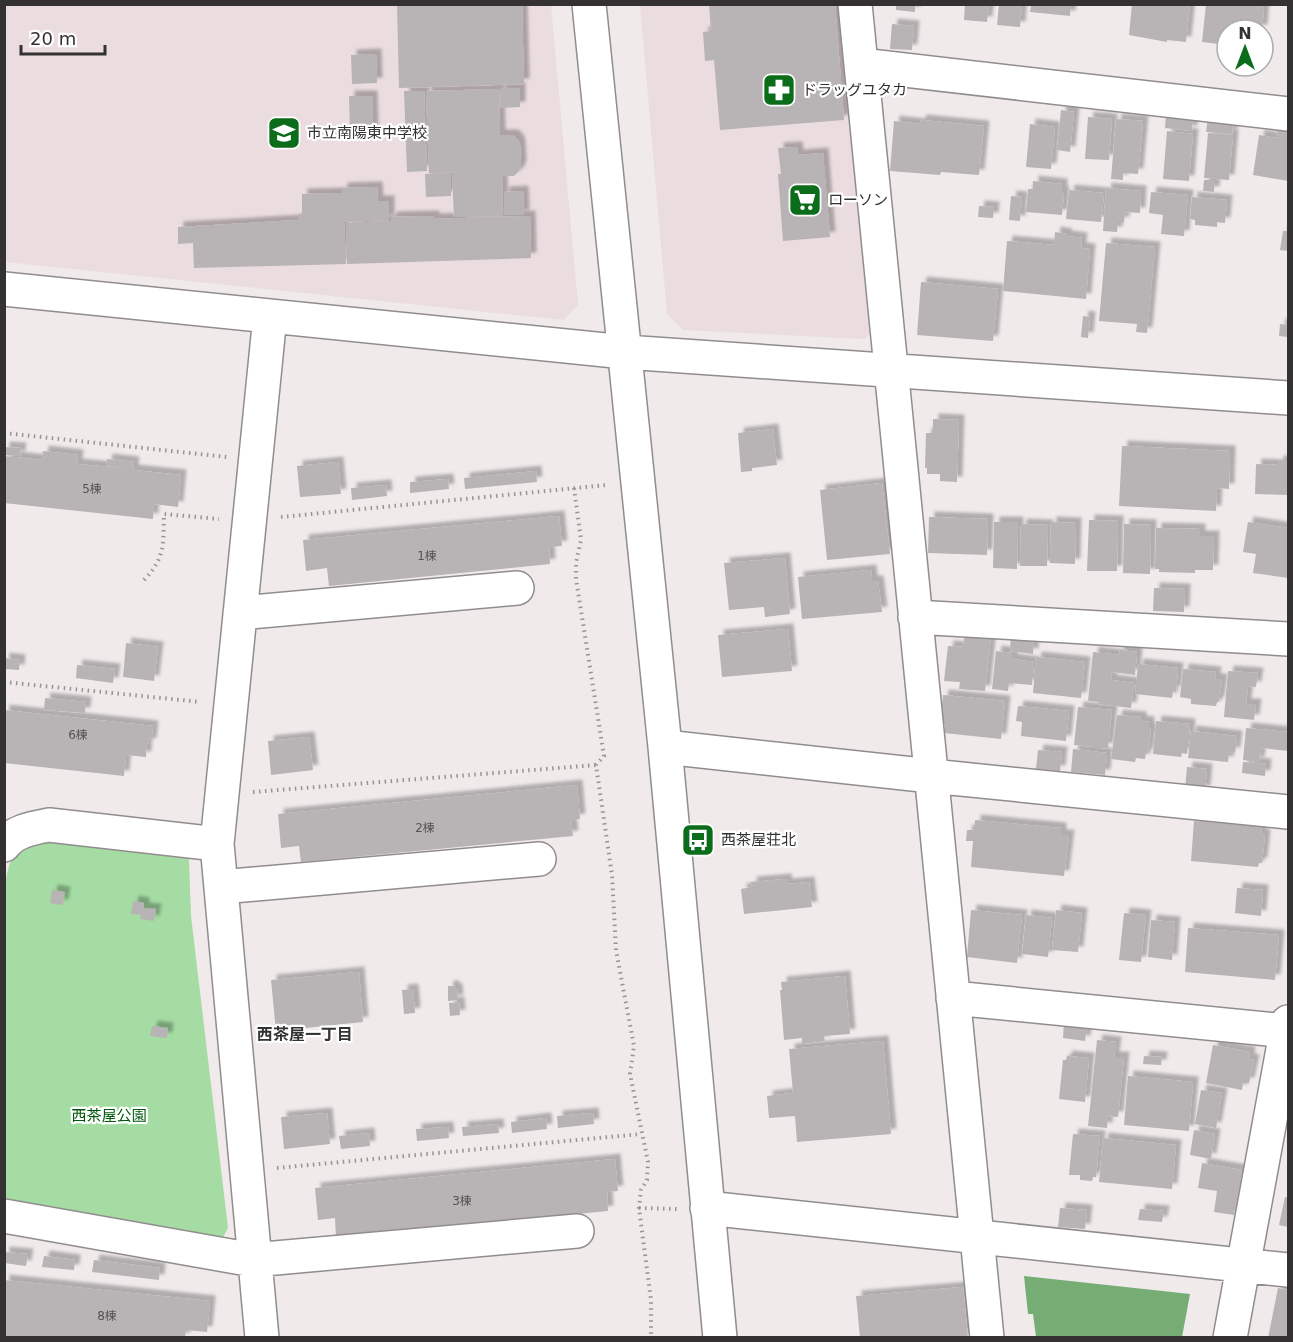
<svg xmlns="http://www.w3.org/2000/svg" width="1293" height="1342" font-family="'DejaVu Sans','Noto Sans JP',sans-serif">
<defs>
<filter id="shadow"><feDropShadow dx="5.5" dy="-5.5" stdDeviation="1.5" flood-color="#0004"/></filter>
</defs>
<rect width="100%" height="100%" fill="#f0eaeb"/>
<path fill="#eadcdf" d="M5 5H551L578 305 564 320 5 262Z
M640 5H843L874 328 865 339 683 330 667 314Z"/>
<path fill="#a4dca3" d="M50 838 189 859 191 916 228 1228 221 1241 5 1205 4 889C13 848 10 850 50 838Z"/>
<path fill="#75ad75" d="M1024 1276 1190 1294 1182 1337H1036L1033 1314H1028Z"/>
<path fill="#b8b3b4" filter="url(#shadow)" d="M397 4H522L524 84 399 88Z
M709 4H835L844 120 720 130 714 60 705 61 703 32 711 31Z
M896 4H915V12L896 10Z
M965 4H989L987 22 964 20Z
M999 4H1022L1020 27 997 25Z
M1132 4H1190L1186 42 1167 40V42L1129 35Z
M1206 4H1241L1264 7 1262 30H1227V45L1202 42Z
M1031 5H1071L1070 16 1030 12Z
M892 24 914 26 912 50 890 49Z
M376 54 377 83 352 84 351 55Z
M500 88H520V107L501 108Z
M499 89 500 135H513L518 140 520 145 521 166 519 171 514 176H502L503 216 454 217 452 173 458 172 429 173 426 91Z
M404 91H424L427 171 407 172Z
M349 96H372L373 132H350Z
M1061 110 1074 112 1070 152 1057 150Z
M1166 114 1193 116 1192 131 1165 128Z
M1088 117 1112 119 1109 160 1085 159Z
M1208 118 1233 121 1232 134 1206 132Z
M1116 119 1143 121 1138 174 1123 173V180L1111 179Z
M921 120 984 126 979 175 941 172 940 175 890 171 894 121 920 124Z
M1030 124 1055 127 1051 169 1026 167Z
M1277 128 1288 130V181L1253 175 1259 135 1276 138Z
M1167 131 1193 134 1189 181 1163 179Z
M1208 133 1233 135 1229 180 1204 178Z
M797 147 798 155 823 153 830 237 783 241 778 174H781L778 148Z
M451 173V196L426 197 425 174Z
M1204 180H1215L1214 192 1203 191Z
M1033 181 1062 184V192H1064L1062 215 1026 212 1028 189H1033Z
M377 187 378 201H389V220L344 222 346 264 194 268 193 243 178 244V227L298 220V214H302V194L342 193V188Z
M1106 188 1141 191 1140 213 1125 212 1124 222H1118L1117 232 1103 231Z
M1069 190 1104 193 1101 222 1066 219Z
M523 191 524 215H504V192Z
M1151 192 1188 195 1184 236 1161 234 1163 215 1149 213Z
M1011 196 1022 197 1020 221 1009 220Z
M1192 197 1227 200 1225 223 1217 222V227L1195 225V220L1190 219Z
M979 206 994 207 993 218 978 217Z
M434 216V219L530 216 531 258 347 264 346 223 391 221V217Z
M1283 231H1288V251L1280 250Z
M1055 232 1067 234 1066 236 1082 238 1081 248 1090 249 1086 299 1003 291 1007 241 1054 245Z
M1106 243 1155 247 1147 333 1136 332 1137 324 1099 321Z
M921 282 998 289 993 341 917 335Z
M1083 316 1090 317 1088 338 1081 337Z
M1280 324 1288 325V337L1279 336Z
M933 419 959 420 957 482 940 481V474H927V468H925L926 433H933Z
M773 429 777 465 752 468V471L741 472 738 433Z
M1122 446 1230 451 1229 489 1217 488 1216 511 1119 506Z
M4 447 21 448 20 456 4 455Z
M43 451 78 455 77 464 131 469 106 466 107 459 134 462 133 470 181 475 178 507 154 504 153 519 4 503V456L42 460Z
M1278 461H1288V495L1255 494 1256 464 1278 465Z
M338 462 341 494 300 497 297 466Z
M536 471 537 482 465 489 464 478Z
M448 479 449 489 410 493V482Z
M882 483 890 554 827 560 820 490Z
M386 485 387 496 352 500 351 488Z
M559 516 562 546 549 547 550 564 329 586 327 568 306 571 303 540Z
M929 517 988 519 987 555 928 553Z
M1089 520 1118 521 1117 571H1087Z
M994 522H1018L1017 569 993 568Z
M1051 522 1076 523 1075 564 1050 563Z
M1248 522 1288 528V578L1253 573 1256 554 1243 552Z
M1021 524 1048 525 1047 566H1020Z
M1124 524 1151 525 1150 574 1123 573Z
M1156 528 1200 529V536H1214L1213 570H1195V573L1159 572V569H1155Z
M785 558 790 614 765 617 764 607 729 610 724 563Z
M871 570 872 581H878L882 612 802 619 798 577Z
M1154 588 1185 589 1184 612 1153 611Z
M788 629 792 671 722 677 718 635Z
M965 633 991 636 985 691 959 689 960 682 944 681 948 646 963 647Z
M1011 634 1034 637 1033 654 1010 651Z
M126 643 158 647 154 681 123 677Z
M1120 650 1137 652 1135 675 1112 672 1111 680 1134 683 1131 708 1098 704 1099 702 1088 701 1093 652 1119 655Z
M996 651 1012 653V659L1034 662 1032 685 1009 683 1008 691 992 689Z
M1036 657 1085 662 1081 698 1033 693Z
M4 658 20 660 19 670 4 669Z
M1138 664 1178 668 1176 691H1173L1172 698 1135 694Z
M77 665 115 669 113 683 76 678Z
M1183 669 1216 672 1215 679H1222L1219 702H1217L1216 706 1191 704V699L1180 697Z
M1228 671 1258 673 1256 687 1248 686 1246 704H1256L1254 720 1224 717Z
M943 695 1005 701 1001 739 944 733 945 725H940Z
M45 698 86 702 85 713 44 710Z
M1018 706 1069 711 1066 741 1021 736 1022 722 1016 721Z
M1078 707 1112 710 1108 748 1096 749V747L1074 745Z
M4 710 153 726 151 744 147 743 146 757 126 755 124 776 4 763Z
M1117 715 1141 717V721L1149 722V728L1151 729 1148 754 1146 753 1145 759 1136 758 1135 762 1111 759Z
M1156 721 1190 724 1187 754 1182 753 1181 757 1153 754Z
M1246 728 1288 732V751L1261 748 1259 762 1243 760Z
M1191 731 1237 736 1235 753 1229 752 1228 762 1188 758Z
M309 737 313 770 271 775 268 741Z
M1073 749 1107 753 1105 775 1071 772Z
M1038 750 1062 752 1060 771 1036 769Z
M1243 762 1266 764 1265 776 1242 773Z
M1187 767 1207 769 1205 791 1185 789Z
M577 785 580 819 571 820 573 836 301 862 299 846 281 848 278 814Z
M975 820 1061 828V835H1069L1064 876 971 867 973 841H966L967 830H975Z
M1194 821 1262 827 1261 834 1265 835 1262 863H1259L1258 867 1191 861Z
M786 879 787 884 809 882 812 907 744 914 741 889 752 887 751 882Z
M1237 888 1263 890 1261 916 1235 913Z
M52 890 65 892 63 905 50 903Z
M133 901 144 903V908L156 909 154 921 140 919 141 915 131 914Z
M971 910 1022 915 1017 963 967 957Z
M1056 910 1082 913 1078 952 1052 950Z
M1124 913 1146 915 1141 962 1119 960Z
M1026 915 1052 918 1048 957 1022 954Z
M1151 920 1175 922 1172 960 1148 957Z
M1188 928 1279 935 1275 980 1185 972Z
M359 972 363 1022 276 1031 271 980Z
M845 976 850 1034 824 1036 825 1041 802 1044V1038L784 1040 780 990H782L781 982Z
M448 986H454V989H457L458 1000 448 1001Z
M413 989 415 1013 404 1014 402 990Z
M459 1002 460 1015 450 1016 449 1003Z
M1064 1022 1087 1024 1085 1041 1063 1038Z
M152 1026 168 1028 167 1038 150 1036Z
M1097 1040 1116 1042 1114 1057H1124L1118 1117 1108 1116 1107 1128 1088 1126Z
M883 1041 891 1134 797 1142 795 1116 769 1118 767 1096 793 1093 789 1049Z
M1213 1045 1250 1052 1249 1059 1254 1060 1249 1083H1243L1242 1090 1206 1083Z
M1067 1056 1089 1058 1085 1102 1059 1099 1063 1060H1066Z
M1144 1056 1162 1057 1161 1065 1143 1064Z
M1128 1076 1193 1082 1189 1131 1124 1125Z
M1201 1090 1222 1093 1216 1128 1195 1124Z
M327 1113 330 1144 284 1149 281 1117Z
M593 1113 594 1124 558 1128 557 1116Z
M546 1118 547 1129 512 1133 511 1122Z
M498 1124 499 1133 463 1136 462 1127Z
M448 1127 449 1138 417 1141 416 1129Z
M1194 1130 1215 1134 1211 1159 1190 1155Z
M369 1133 370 1146 341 1149 339 1136Z
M1073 1134 1100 1136 1096 1177H1093L1092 1181 1080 1180V1175H1069Z
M1103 1138 1176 1145 1172 1189 1099 1182Z
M615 1159 618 1191 607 1192 608 1211 336 1237 335 1218 318 1220 315 1188Z
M1202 1163 1242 1170 1234 1215 1214 1212 1217 1191 1198 1188Z
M1285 1197 1288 1198V1227L1279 1225Z
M1060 1208 1087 1210 1085 1229 1058 1227Z
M1140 1209 1164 1211 1162 1222 1138 1220Z
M4 1252 28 1254 26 1266 4 1263Z
M44 1256 75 1260 74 1270 42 1267Z
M94 1260 160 1268 159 1280 92 1272Z
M4 1280 210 1301 207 1332 186 1330 185 1338H20L4 1336Z
M963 1287 968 1338H860L856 1296Z
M1278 1288 1288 1290V1338H1268Z"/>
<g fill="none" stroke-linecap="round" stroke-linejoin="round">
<g stroke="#918c8d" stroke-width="36">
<path id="minor" d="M589 4 665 747 720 1338
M855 4 987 1338
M861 65 1288 114
M4 289 625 352 1288 398
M240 613 517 588
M915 617 1288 639
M665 747 931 776 1288 812
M4 845C14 831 33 828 49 825L217 844
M221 887 539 859
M953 998 1287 1031
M707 1208 1288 1270
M4 1216 253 1260 577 1231
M262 1338 217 844 270 316
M1230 1338 1288 1022"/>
</g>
<path stroke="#989394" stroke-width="4" stroke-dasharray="1.5 4.5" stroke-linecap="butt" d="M4 433 227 457
M574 488 581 540 576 563V579L604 756 596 765 612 875 616 950 634 1046 630 1074 648 1162 647 1180 641 1190 639 1208 651 1300V1338
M281 517 607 485
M144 580C166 557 163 543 164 514L219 519
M4 682 201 702
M253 792 596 765
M277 1168 641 1134
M639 1208 678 1209"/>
<use href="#minor" stroke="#fff" stroke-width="33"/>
</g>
<defs>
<g id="pharmacy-square" transform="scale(1.725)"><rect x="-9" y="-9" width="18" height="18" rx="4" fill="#0b6d1a" stroke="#fff"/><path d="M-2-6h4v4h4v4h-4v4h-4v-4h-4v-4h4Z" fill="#fff"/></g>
<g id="school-square" transform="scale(1.725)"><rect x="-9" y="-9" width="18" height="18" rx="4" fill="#0b6d1a" stroke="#fff"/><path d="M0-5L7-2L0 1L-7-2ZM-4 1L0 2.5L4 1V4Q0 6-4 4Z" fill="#fff"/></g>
<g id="supermarket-square" transform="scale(1.725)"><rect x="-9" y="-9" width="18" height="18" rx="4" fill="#0b6d1a" stroke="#fff"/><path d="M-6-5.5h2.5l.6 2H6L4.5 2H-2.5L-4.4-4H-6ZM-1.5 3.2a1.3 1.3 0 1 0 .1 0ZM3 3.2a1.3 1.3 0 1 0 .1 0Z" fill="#fff"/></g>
<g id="bus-square" transform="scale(1.725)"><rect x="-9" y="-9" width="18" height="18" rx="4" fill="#0b6d1a" stroke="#fff"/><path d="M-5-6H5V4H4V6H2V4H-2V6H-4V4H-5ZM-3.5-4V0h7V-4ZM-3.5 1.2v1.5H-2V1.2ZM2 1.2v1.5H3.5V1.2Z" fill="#fff"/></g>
</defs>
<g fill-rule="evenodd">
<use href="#pharmacy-square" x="779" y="90"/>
<use href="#school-square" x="284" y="133"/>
<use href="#supermarket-square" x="805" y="200"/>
<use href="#bus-square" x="698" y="840"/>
</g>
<g text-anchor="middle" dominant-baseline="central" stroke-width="4.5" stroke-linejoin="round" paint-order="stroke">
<g font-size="12" fill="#545252">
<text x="92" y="489">5棟</text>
<text x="427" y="556">1棟</text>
<text x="78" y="735">6棟</text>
<text x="425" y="828">2棟</text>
<text x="462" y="1201">3棟</text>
<text x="107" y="1316">8棟</text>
</g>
<g font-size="15" fill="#333131" stroke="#fff" text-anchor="start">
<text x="802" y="90">ドラッグユタカ</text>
<text x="307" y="133">市立南陽東中学校</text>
<text x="828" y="200">ローソン</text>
<text x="721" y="840">西茶屋荘北</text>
</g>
<g font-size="15" fill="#00570c" stroke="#fff">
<text x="109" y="1116">西茶屋公園</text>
</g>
<g font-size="16" font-weight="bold" fill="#333131" stroke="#fff">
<text x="305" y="1034">西茶屋一丁目</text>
</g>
</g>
<rect width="1293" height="1342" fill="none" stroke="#333131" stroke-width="12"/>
<g transform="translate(1245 48)"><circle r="28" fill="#ffffff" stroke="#adadad" stroke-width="1.5"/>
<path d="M0-4.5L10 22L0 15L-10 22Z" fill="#0b6d1a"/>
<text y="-9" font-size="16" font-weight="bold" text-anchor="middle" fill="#333131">N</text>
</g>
<path d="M21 45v9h84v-9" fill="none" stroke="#333131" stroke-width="3"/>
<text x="30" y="45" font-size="18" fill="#333131" stroke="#ffffff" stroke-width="4.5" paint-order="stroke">20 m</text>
</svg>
